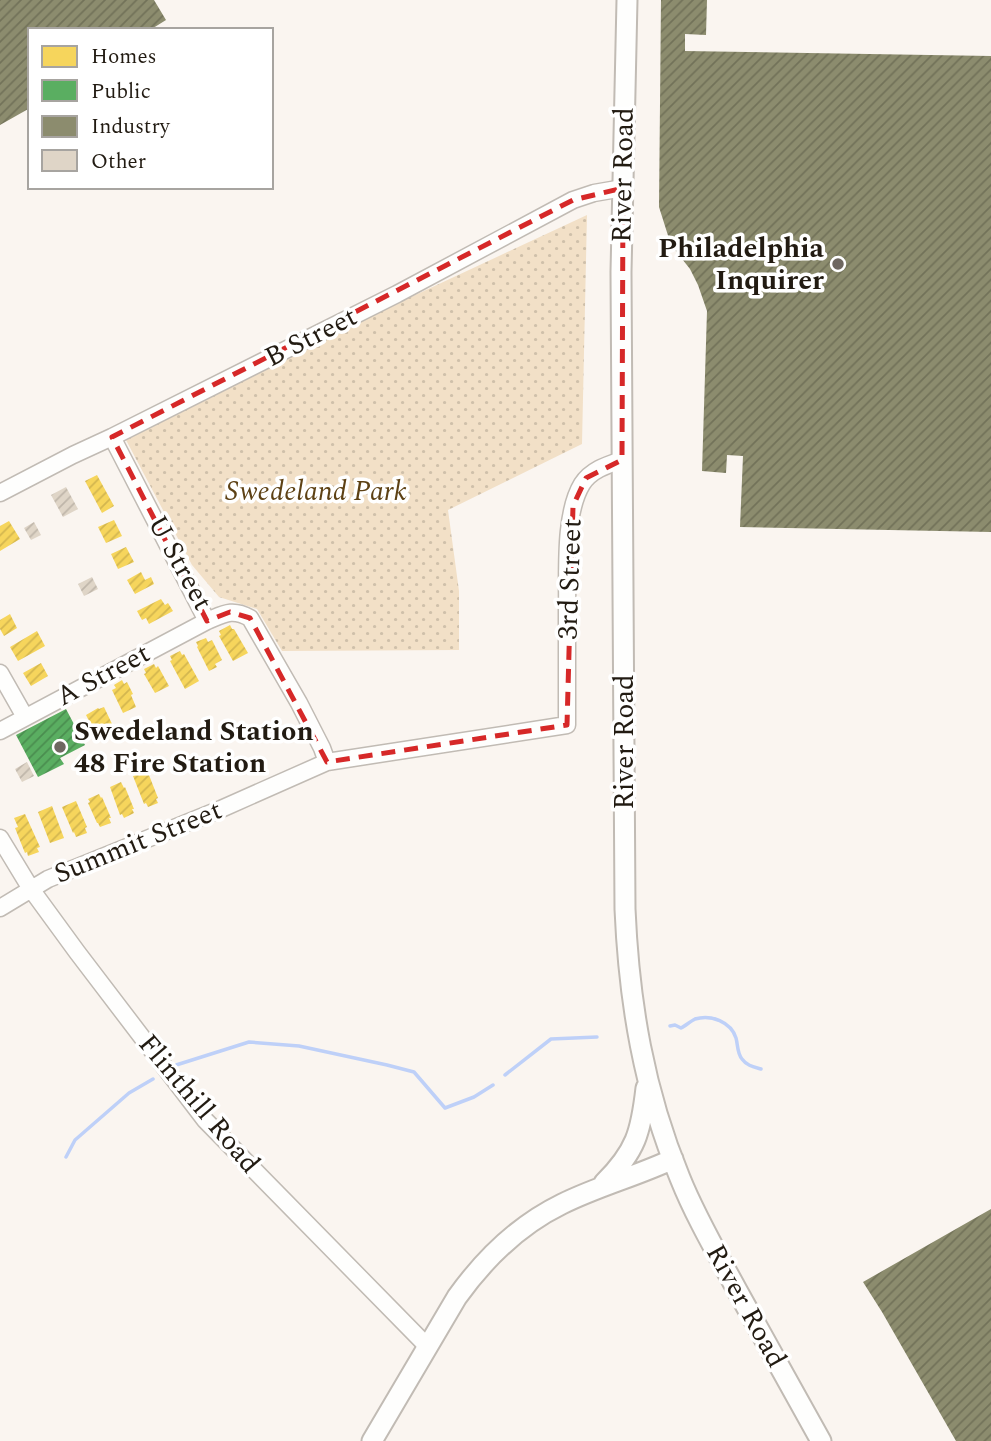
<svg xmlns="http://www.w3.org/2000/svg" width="991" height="1441" font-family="Spectral,serif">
<defs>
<pattern id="grass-dots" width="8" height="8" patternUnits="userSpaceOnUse" patternTransform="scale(1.75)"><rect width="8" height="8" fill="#f2e0c7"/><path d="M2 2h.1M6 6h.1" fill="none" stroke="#cfc0aa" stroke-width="1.8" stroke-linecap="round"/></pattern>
<pattern id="homes-hatch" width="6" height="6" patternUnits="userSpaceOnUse" patternTransform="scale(1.75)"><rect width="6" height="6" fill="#f6d55c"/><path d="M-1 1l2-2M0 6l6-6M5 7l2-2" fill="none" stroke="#d3b64f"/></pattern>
<pattern id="public-hatch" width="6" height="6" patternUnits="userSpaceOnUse" patternTransform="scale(1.75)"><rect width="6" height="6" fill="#5aae61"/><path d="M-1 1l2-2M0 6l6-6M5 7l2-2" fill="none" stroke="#4a8d4f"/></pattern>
<pattern id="industry-hatch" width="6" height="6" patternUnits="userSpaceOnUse" patternTransform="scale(1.75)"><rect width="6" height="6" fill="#8c8c6e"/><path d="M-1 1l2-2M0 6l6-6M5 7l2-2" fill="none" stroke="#727259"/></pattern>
<pattern id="building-hatch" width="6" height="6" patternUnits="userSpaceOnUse" patternTransform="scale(1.75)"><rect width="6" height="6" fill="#dfd5c7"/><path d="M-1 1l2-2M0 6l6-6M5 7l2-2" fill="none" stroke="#bfb6aa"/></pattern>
</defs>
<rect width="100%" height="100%" fill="#faf5f0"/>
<path fill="url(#grass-dots)" d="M587 215 582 444 448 510 459 591V650L282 651 257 609 219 597 192 565 126 440 353 324Z"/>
<path fill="url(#homes-hatch)" d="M97 475 114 506 102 513 85 481Z
M114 520 122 536 106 543 98 527Z
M9 521 20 539 0 551V526Z
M126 547 134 562 118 569 111 554Z
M141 572 145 580 151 577 154 584 135 594 127 580Z
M161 599 165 605 168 603 173 611 149 624 146 618 142 620 137 611Z
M10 614 17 628 4 636 0 629V620Z
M230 625 232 629H234L248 653 233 661 219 636 221 635 219 631Z
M37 631 45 646 18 661 10 647Z
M206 638 208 642 212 640 222 660 215 664 217 667 209 671 197 647 198 646 196 642Z
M180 651 182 655 184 654 199 681 185 689 170 661 172 660 170 656Z
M41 663 48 676 31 686 23 673Z
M154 664 156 668 158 666 169 686 155 693 144 674 146 673 144 669Z
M122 680 124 684 127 682 133 694 131 695 136 707 123 713 112 690 116 688 114 685Z
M104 707 113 726 96 735 86 715 98 708 99 709Z
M147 770 158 798 156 799 158 803 148 807 146 803 144 804 133 776Z
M121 782 124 788 125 787 134 809H132L134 813 124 818 122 814 120 815 110 787Z
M99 794 101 798 102 797 111 818H109L111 823 100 827 98 823H97L88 803 90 802 88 799Z
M76 801 87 827 85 828 87 833 76 837 74 832 73 833 62 807Z
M52 806 64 838 50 843 38 812Z
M25 814 40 847 37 848 39 852 28 856 27 852 25 853 15 828 18 827 14 818Z"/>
<path fill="url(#public-hatch)" d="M66 709 85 745 60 758 64 764 38 777 16 735Z"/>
<path fill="url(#industry-hatch)" d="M0 0H154L166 20 150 30H30V108L0 125Z
M661 0H707L706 35 685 34V51L991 56V532L740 527 743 456 727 455 726 473 702 471 707 311 698 285 690 269 671 245 659 207Z
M991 1209V1441H956L882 1312 863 1282Z"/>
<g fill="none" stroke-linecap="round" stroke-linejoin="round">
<path stroke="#bed0f8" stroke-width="3.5" d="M670 1026 675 1025 681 1028C685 1026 691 1021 695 1019 711 1014 731 1022 736 1038 738 1045 737 1053 742 1059 747 1066 754 1067 761 1069
M173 1066 249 1042 299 1046 387 1065 414 1072 445 1108 474 1097 493 1085
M505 1075 551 1039 597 1037
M66 1157 75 1140 129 1093 153 1079"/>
</g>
<path fill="url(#building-hatch)" d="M66 487 78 509 63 517 51 495Z
M34 522 41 535 31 540 24 528Z
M92 577 98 589 84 596 78 584Z
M27 762 34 776 22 782 15 769Z"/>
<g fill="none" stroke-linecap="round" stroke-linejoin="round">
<g stroke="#c1bbb4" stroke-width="19">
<path id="minor" d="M112 437 207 621C224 614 232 608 250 618L299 703 322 748 327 762
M0 493 73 455 112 437 397 294 573 200 594 193 623 188
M0 673 25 717
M0 731 207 621
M0 838 31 889 77 952 205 1120 427 1346
M0 908 48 879 221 809 327 762 567 725C567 687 567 649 567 611 568 576 563 515 582 484 591 470 607 465 622 460"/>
</g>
<g stroke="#c1bbb4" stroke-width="23">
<path id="major" d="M627 0 621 272 625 909C629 1003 644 1091 680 1178 696 1218 718 1255 738 1292 766 1342 793 1391 821 1441
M604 1183C636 1151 641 1132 646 1088
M372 1441 457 1297C485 1258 519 1225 562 1204 598 1186 637 1176 673 1159"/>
</g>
<use href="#minor" stroke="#fefefd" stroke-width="16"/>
<use href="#major" stroke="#fefefd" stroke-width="19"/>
</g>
<path fill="none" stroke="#d62828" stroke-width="5" stroke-dasharray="14 9" stroke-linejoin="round" d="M623 188 622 460 586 478 573 506 567 725 327 762 250 618 230 612 207 621 112 437 573 200Z"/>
<g fill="#6e6760" stroke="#fff" stroke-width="2.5">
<circle cx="838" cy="264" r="7"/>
<circle cx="60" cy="747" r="7"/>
</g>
<g text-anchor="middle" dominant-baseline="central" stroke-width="7" stroke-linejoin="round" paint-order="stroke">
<g font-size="28" fill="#221b12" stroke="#fff">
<text transform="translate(623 175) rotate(-89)">River Road</text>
<text transform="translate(311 337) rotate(-27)">B Street</text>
<text transform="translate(180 563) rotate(61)">U Street</text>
<text transform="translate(570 579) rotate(-88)">3rd Street</text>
<text transform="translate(103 675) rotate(-28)">A Street</text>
<text transform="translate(624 742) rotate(-90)">River Road</text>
<text transform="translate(138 842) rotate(-22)">Summit Street</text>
<text transform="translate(199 1104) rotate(50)">Flinthill Road</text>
<text transform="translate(746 1306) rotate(61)">River Road</text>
</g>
<g font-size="28" font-weight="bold" fill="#221b12" stroke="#fff" text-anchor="end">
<text x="824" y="248">Philadelphia<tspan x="824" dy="32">Inquirer</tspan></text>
<text x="74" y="731" text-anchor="start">Swedeland Station<tspan x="74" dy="32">48 Fire Station</tspan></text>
</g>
<g font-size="28" font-style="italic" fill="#5d4114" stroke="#fff">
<text x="316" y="491">Swedeland Park</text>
</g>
</g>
<rect x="28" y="28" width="245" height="161" fill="#ffffff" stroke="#a7a4a0" stroke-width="2"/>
<rect x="42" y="46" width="35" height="21" fill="#f6d55c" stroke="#a7a4a0" stroke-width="2"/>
<text x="91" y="63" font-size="21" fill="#221b12">Homes</text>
<rect x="42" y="80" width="35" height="21" fill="#5aae61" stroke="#a7a4a0" stroke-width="2"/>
<text x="91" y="98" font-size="21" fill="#221b12">Public</text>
<rect x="42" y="116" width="35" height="21" fill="#8c8c6e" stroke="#a7a4a0" stroke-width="2"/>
<text x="91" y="133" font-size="21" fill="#221b12">Industry</text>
<rect x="42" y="150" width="35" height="21" fill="#dfd5c7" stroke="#a7a4a0" stroke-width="2"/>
<text x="91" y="168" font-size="21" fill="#221b12">Other</text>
</svg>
